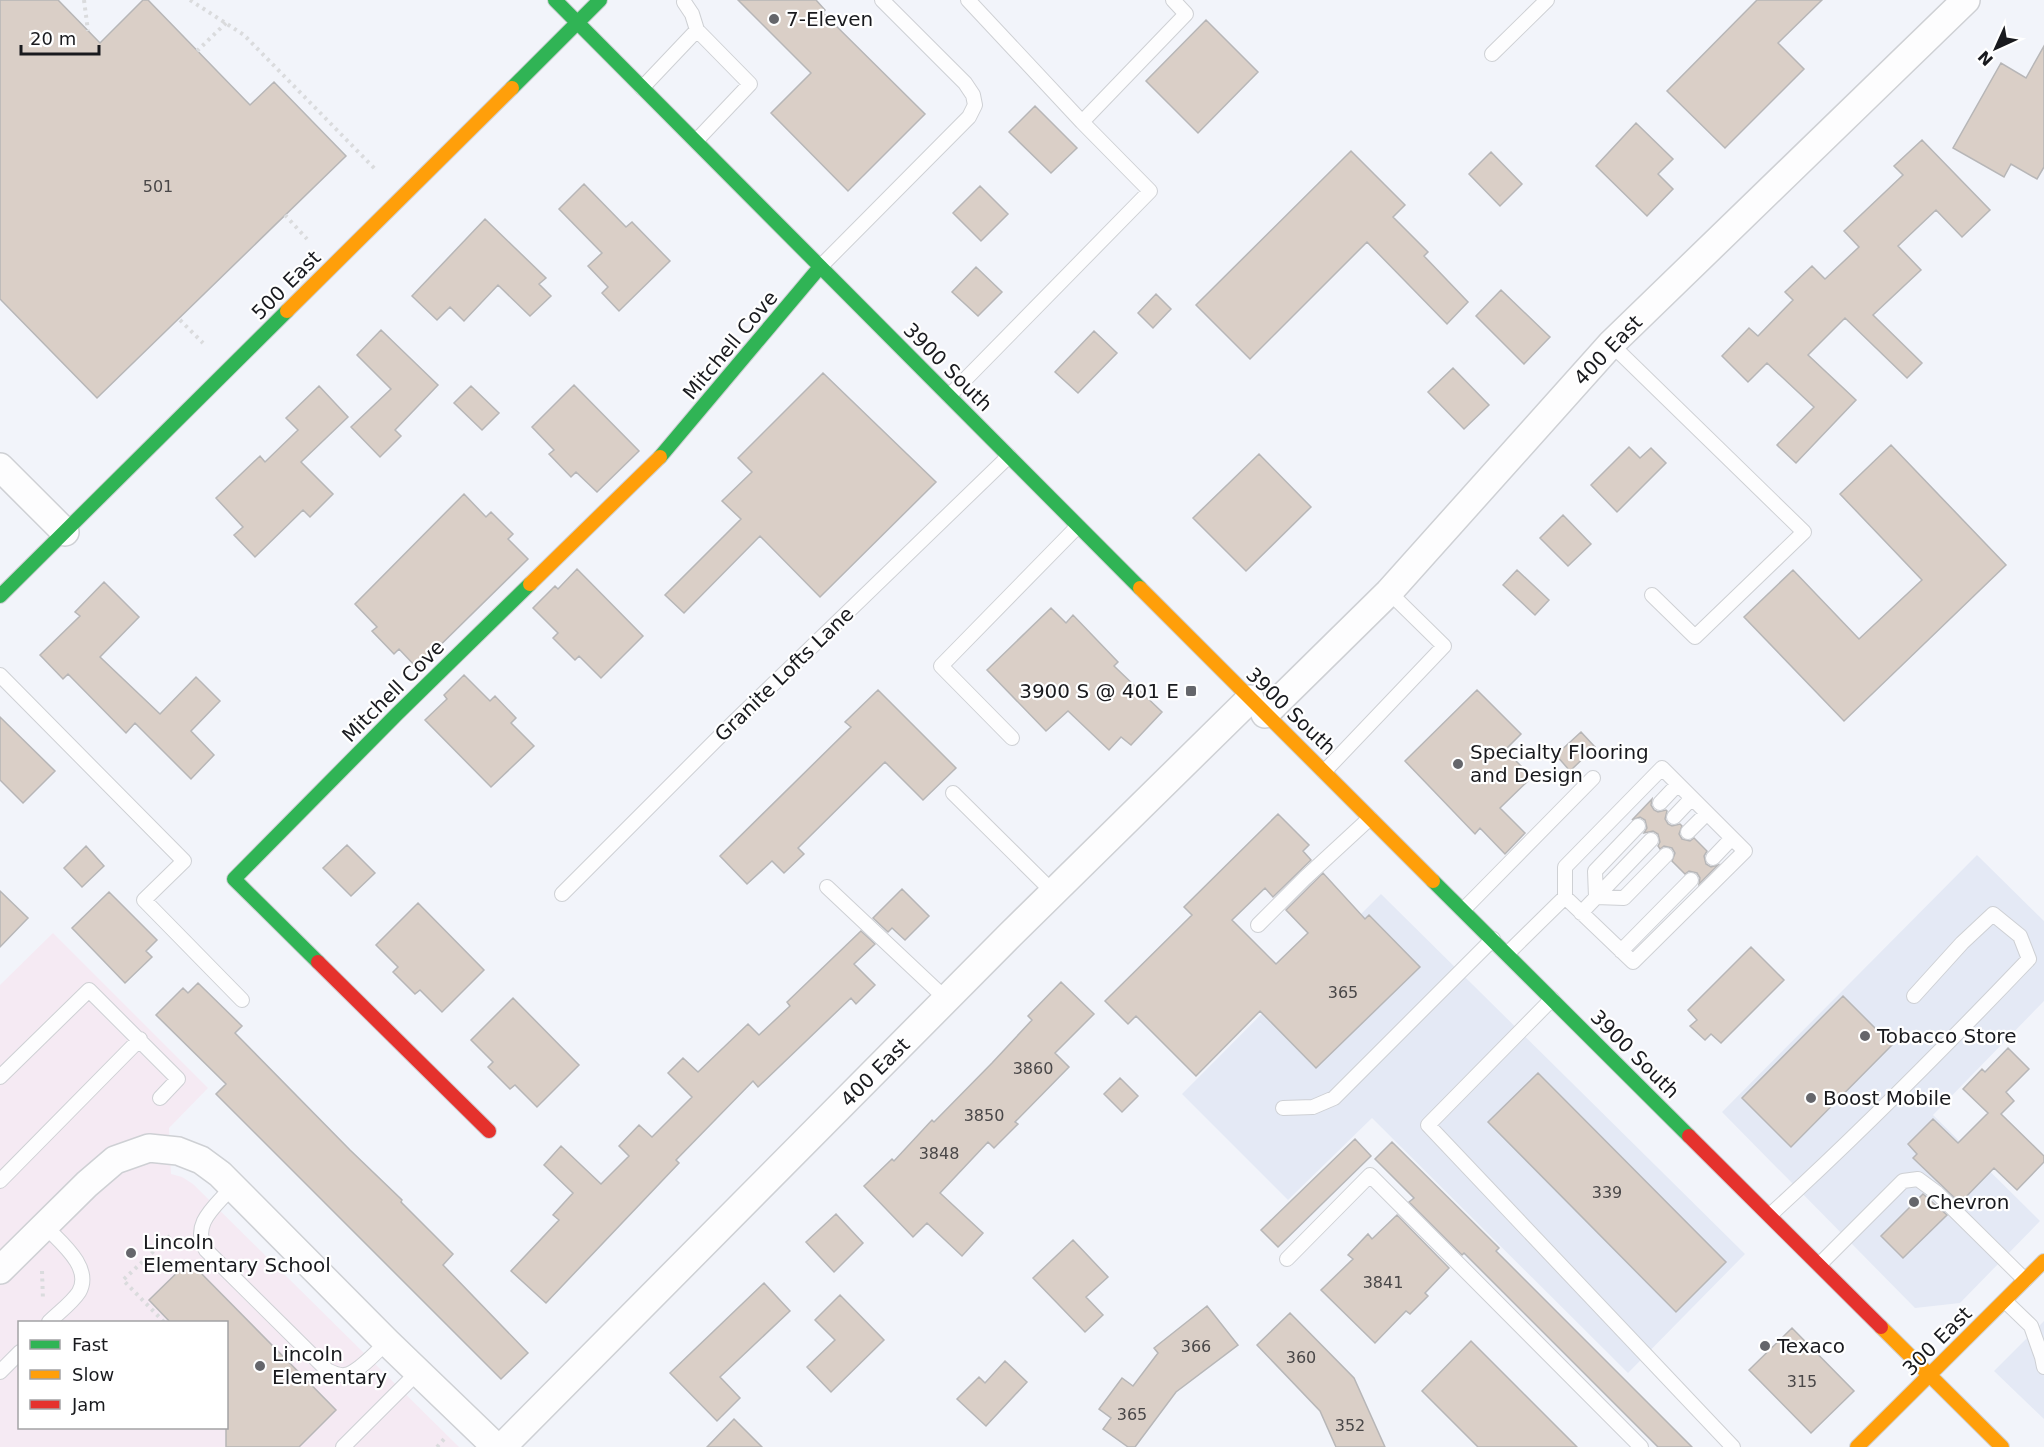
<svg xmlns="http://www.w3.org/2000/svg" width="2044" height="1447" font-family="'DejaVu Sans',sans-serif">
<rect width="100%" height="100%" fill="#f2f4fa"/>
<path fill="#e4e9f5" d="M1977 855 2044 921V1001L1933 1115 2040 1221 1960 1303 1915 1308 1722 1112Z
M1381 894 1745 1254 1628 1373 1372 1118 1288 1200 1182 1094Z
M2044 1321V1419L1994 1371Z"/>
<path fill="#f5eaf3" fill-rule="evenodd" d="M53 933 208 1088 169 1128 171 1174 182 1177 193 1184 459 1447H0V985ZM20 1322H226V1428H20Z"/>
<path fill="#dacfc7" stroke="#b7b6b7" stroke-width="1.5" d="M0 0H58L100 43 143 0H148L250 105 274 82 346 156 97 398 0 299Z
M738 0H816L825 10 823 13 925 114 848 191 771 113 811 73Z
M1757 0H1822L1778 43 1804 69 1725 148 1667 91Z
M1206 20 1258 72 1198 133 1146 81Z
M2044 46V167L2037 179 2011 164 2004 177 1953 148 2001 63 2026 78Z
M1035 106 1077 148 1051 173 1009 132Z
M1636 123 1673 159 1658 174 1673 189 1647 216 1596 166Z
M1922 140 1990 210 1962 237 1936 210 1898 246 1921 270 1873 315 1922 363 1907 378 1845 318 1808 355 1856 400 1796 463 1777 445 1814 407 1767 363 1748 382 1722 356 1749 328 1758 336 1793 300 1785 292 1812 266 1825 279 1859 247 1844 231 1903 175 1894 166Z
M1351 151 1405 205 1393 217 1428 252 1424 256 1468 302 1447 324 1367 242 1250 359 1196 305Z
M1491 152 1522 184 1500 206 1469 174Z
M584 184 626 227 632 222 670 261 619 311 602 293 608 287 588 266 602 253 559 209Z
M980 186 1008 214 981 241 953 213Z
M485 219 546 278 539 284 551 296 530 316 498 285 464 321 450 307 437 320 412 296Z
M976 267 1002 292 978 316 952 292Z
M1501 290 1550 337 1524 364 1476 316Z
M1156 294 1171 309 1153 328 1138 313Z
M381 330 438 385 395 430 401 436 380 457 351 427 391 389 357 355Z
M1094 331 1117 353 1078 393 1055 372Z
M1453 368 1489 405 1464 429 1428 392Z
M823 373 936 482 820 597 760 536 684 613 665 595 741 519 722 501 752 472 738 458Z
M574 385 639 451 597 492 576 472 571 477 549 454 554 450 532 427Z
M319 386 348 417 301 462 333 494 310 517 303 510 255 557 234 535 243 527 216 498 260 456 265 462 298 430 286 418Z
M471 386 499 413 482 430 454 403Z
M1891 445 2006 565 1844 721 1744 617 1793 570 1859 639 1922 580 1840 494Z
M1629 447 1640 458 1651 448 1666 463 1617 512 1591 485Z
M1259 454 1311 507 1246 571 1193 518Z
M464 494 486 517 491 512 513 534 508 539 528 559 417 668 399 649 394 654 372 631 377 627 355 604Z
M1563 515 1591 544 1568 566 1540 538Z
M577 569 643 636 601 678 579 656 575 660 553 638 558 633 533 608 555 586 558 589Z
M1517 570 1549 600 1535 615 1503 585Z
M104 582 139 617 100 657 160 714 196 677 220 701 191 731 214 755 191 779 135 723 126 733 68 674 63 679 40 655 80 616 75 612Z
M1051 608 1066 623 1073 615 1118 662 1114 666 1162 712 1131 745 1121 737 1109 750 1068 711 1046 731 987 670Z
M464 675 490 701 495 696 516 718 511 723 534 746 491 787 425 720 447 699 444 695Z
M878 690 956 768 923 800 885 762 798 848 804 854 784 873 772 861 747 884 720 856 851 727 845 722Z
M1477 690 1521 734 1505 750 1532 777 1500 808 1525 833 1505 854 1480 828 1475 834 1405 761Z
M0 717 55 771 23 803 0 780Z
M1581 732 1595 747 1570 771 1556 755Z
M1652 799 1651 805 1654 810 1658 812 1666 810 1667 811 1665 819 1668 824 1672 826 1680 824 1682 826 1679 834 1682 839 1690 841 1694 838 1707 851 1704 856 1706 864 1711 867 1718 865 1699 884 1700 878 1697 873 1689 871 1685 874 1672 861 1675 853 1672 848 1664 846 1660 849 1658 846 1660 842 1658 834 1653 831 1644 833 1647 828 1645 820 1640 817 1632 820Z
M1278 814 1309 845 1303 851 1311 860 1273 897 1265 888 1232 920 1276 964 1308 933 1286 910 1323 873 1365 919 1369 915 1420 967 1316 1068 1260 1011 1196 1076 1136 1016 1128 1024 1105 1001 1192 915 1184 907Z
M347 845 375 873 351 896 323 868Z
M86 846 104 866 82 887 64 868Z
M902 889 929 916 905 940 892 928 888 932 873 918Z
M0 891 28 918 0 947Z
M109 892 157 940 146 951 152 957 125 983 72 928Z
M418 903 484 970 442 1012 420 990 415 994 393 972 398 967 376 945Z
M861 931 875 944 854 964 875 985 856 1004 851 998 758 1087 753 1081 676 1160 679 1163 546 1303 511 1271 559 1220 553 1215 573 1193 544 1165 561 1146 601 1184 629 1156 619 1146 639 1125 652 1137 692 1097 668 1073 683 1058 698 1072 748 1024 759 1035 790 1006 787 1002Z
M1751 947 1784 980 1721 1043 1711 1034 1705 1040 1690 1026 1697 1020 1688 1010Z
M1061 982 1094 1014 1055 1053 1069 1067 1015 1122 1018 1124 994 1148 988 1142 940 1193 983 1233 962 1256 927 1223 913 1237 864 1186 892 1159 894 1161 932 1120 934 1122 992 1063 1032 1020 1028 1016Z
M198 983 242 1026 235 1033 350 1150 402 1200 401 1202 453 1254 443 1265 528 1353 501 1379 216 1094 226 1084 156 1015 183 988 188 993Z
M1843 996 1892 1045 1791 1147 1742 1098Z
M513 998 579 1065 537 1107 515 1085 510 1089 488 1067 493 1062 471 1040Z
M2008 1048 2029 1069 2006 1092 2014 1101 2001 1114 2044 1156V1162L2017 1190 1994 1168 1960 1203 1913 1158 1917 1154 1908 1144 1933 1119 1958 1143 1988 1113 1963 1089 1982 1069 1985 1072Z
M1538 1073 1726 1262 1676 1312 1488 1122Z
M1120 1078 1138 1096 1122 1112 1104 1094Z
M1355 1139 1371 1156 1278 1247 1261 1230Z
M1392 1142 1499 1248 1496 1251 1692 1447H1658L1464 1253 1462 1255 1409 1202 1414 1198 1375 1159Z
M1923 1194 1947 1215 1903 1258 1881 1236Z
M836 1214 863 1243 834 1272 806 1242Z
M1397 1215 1449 1268 1425 1293 1428 1296 1410 1314 1406 1311 1375 1343 1321 1290 1353 1259 1348 1255 1368 1234 1372 1239Z
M1073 1240 1108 1277 1086 1297 1103 1315 1085 1332 1033 1278Z
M189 1261 336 1410 299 1447H226V1323H171L149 1300Z
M764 1283 790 1311 720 1377 740 1398 717 1421 670 1373Z
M840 1295 884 1340 831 1392 807 1367 835 1340 815 1320Z
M1207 1306 1238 1345 1176 1392 1135 1447H1128L1103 1429 1111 1418 1099 1409 1122 1378 1133 1386 1158 1353 1154 1348Z
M1290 1313 1354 1378 1385 1447H1336L1320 1411 1257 1345Z
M1792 1328 1854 1391 1811 1433 1749 1370Z
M1471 1341 1577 1447H1478L1422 1391Z
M1005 1361 1027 1382 986 1426 957 1399 979 1377 985 1383Z
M734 1419 762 1447H707Z"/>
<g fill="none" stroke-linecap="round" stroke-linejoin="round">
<g stroke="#ced0d4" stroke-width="16">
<path id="lane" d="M968 0 1082 122 1186 14 1173 0
M684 2 692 14 697 30
M1492 54 1547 0
M642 88 697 30 750 84 696 141
M820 267 969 117 975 105 973 95 965 83 882 0
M1611 344 1804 532 1695 637 1652 595
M949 396 1150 191 1082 122
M0 675 184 861 144 900 242 1000
M1012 738 941 666 1078 526
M1324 772 1444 646 1389 592
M953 793 1053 892
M1660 803 1678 784
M1674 817 1692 798
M1638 826 1595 871 1596 897 1624 898 1666 855
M1688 832 1707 813
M1713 858 1732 838
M827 887 946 999
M562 894 734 722 1009 456
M1463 910 1593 778
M1581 913 1651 840
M1258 925 1305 878 1370 818
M1621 951 1691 880
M1507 954 1565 897V867L1662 768 1745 851 1633 962 1565 897
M1552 999 1428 1125 1733 1447
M0 1077 89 990 178 1079 160 1098
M1283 1108 1313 1107 1334 1098 1493 939
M0 1181 140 1039
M232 1187C216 1206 190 1224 206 1250L327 1370C333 1373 338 1376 345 1375 358 1373 377 1351 387 1342
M1770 1215C1860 1133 1945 1047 2029 959L2020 936 1993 914 1962 943 1914 996
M45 1226C60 1242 93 1267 79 1292 72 1303 58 1313 49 1322
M1287 1259 1370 1175 1641 1447
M1819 1265 1903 1181 1918 1179 1937 1193 2025 1280
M2005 1301 2031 1326 2042 1357 2044 1367
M0 1372 20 1352
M343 1447 418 1372"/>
</g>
<g stroke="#ced0d4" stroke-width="30">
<path id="street" d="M0 467 65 532
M1265 714 1389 592 1611 344 1966 0
M0 1270 87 1184 115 1160 149 1148 178 1151 201 1160 220 1174 387 1342 496 1447
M502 1447 1010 935 1250 699"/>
</g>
<g stroke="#ced0d4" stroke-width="16">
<path id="fast" d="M555 0 1140 588
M512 88 600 0
M660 457 820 267
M0 596 287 311
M1433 881 1689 1136
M318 962 234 879 397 714 530 584"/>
</g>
<g stroke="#ced0d4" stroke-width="16">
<path id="slow" d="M287 311 512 88
M530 584 660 457
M1140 588 1433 881
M1881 1327 2002 1447
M1857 1447 2044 1261"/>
</g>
<g stroke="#ced0d4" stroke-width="16">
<path id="jam" d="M318 962 489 1131
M1689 1136 1881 1327"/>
</g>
<path stroke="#dadbdd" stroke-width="4" stroke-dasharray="3 4.5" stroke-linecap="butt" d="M84 0 88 31
M190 0 244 35 376 170
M197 51 226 23
M285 215 307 239
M180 320 203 343
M42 1271 43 1300
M164 1322 123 1280 171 1235
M437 1447 445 1438"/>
<use href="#lane" stroke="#fdfdfe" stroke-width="14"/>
<use href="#street" stroke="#fdfdfe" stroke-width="27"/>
<use href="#fast" stroke="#30b455" stroke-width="14"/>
<use href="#slow" stroke="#ff9f0a" stroke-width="14"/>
<use href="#jam" stroke="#e5322d" stroke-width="14"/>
</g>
<g fill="#65666b" stroke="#fff" stroke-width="2">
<circle cx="774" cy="19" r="6"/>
<rect x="1185" y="685" width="12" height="12" rx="3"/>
<circle cx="1458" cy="764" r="6"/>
<circle cx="1865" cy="1036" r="6"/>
<circle cx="1811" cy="1098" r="6"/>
<circle cx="1914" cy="1202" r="6"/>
<circle cx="131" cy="1253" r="6"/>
<circle cx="1765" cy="1346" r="6"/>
<circle cx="260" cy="1366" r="6"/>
</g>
<g text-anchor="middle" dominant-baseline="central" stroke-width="4.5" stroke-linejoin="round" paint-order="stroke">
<g font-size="16" fill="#494748">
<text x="158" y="186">501</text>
<text x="1343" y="992">365</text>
<text x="1033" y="1068">3860</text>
<text x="984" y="1115">3850</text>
<text x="939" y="1153">3848</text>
<text x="1607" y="1192">339</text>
<text x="1383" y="1282">3841</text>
<text x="1196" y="1346">366</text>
<text x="1301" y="1357">360</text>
<text x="1802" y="1381">315</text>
<text x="1132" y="1414">365</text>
<text x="1350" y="1425">352</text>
</g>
<g font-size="20" fill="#191a1e" stroke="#fff" text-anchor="start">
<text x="786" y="19">7-Eleven</text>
<text x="1179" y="691" text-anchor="end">3900 S @ 401 E</text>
<text x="1470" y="752">Specialty Flooring<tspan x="1470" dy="23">and Design</tspan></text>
<text x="1877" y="1036">Tobacco Store</text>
<text x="1823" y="1098">Boost Mobile</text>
<text x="1926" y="1202">Chevron</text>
<text x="143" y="1242">Lincoln<tspan x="143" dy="23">Elementary School</tspan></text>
<text x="1777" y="1346">Texaco</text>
<text x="272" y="1354">Lincoln<tspan x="272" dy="23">Elementary</tspan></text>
</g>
<g font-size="20" fill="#191a1e" stroke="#fff">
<text transform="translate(286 285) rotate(-45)">500 East</text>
<text transform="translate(730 345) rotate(-50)">Mitchell Cove</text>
<text transform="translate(1608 350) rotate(-46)">400 East</text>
<text transform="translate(948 367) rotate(45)">3900 South</text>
<text transform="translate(784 674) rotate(-44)">Granite Lofts Lane</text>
<text transform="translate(393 691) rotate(-45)">Mitchell Cove</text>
<text transform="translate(1291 711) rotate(44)">3900 South</text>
<text transform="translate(1635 1054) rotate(45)">3900 South</text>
<text transform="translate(875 1072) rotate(-45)">400 East</text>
<text transform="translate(1937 1341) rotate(-45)">300 East</text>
</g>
</g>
<rect x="18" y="1321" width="210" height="108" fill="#ffffff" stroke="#a3a3a5" stroke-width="1.5"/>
<rect x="30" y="1340" width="30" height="9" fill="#30b455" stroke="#a3a3a5" stroke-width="1.5"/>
<text x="72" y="1351" font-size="18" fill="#191a1e">Fast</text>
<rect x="30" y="1370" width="30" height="9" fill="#ff9f0a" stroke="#a3a3a5" stroke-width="1.5"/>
<text x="72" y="1381" font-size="18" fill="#191a1e">Slow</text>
<rect x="30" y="1400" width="30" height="9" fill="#e5322d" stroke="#a3a3a5" stroke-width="1.5"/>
<text x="72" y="1411" font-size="18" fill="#191a1e">Jam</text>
<g transform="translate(1996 48) rotate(225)" stroke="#ffffff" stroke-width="4.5" paint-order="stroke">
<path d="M0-4.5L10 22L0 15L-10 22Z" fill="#191a1e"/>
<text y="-9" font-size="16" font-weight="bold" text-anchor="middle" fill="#191a1e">N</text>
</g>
<path d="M21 45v9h78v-9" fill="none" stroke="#191a1e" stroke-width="3"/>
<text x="30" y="45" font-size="18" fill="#191a1e" stroke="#ffffff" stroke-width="4.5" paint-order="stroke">20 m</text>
</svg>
